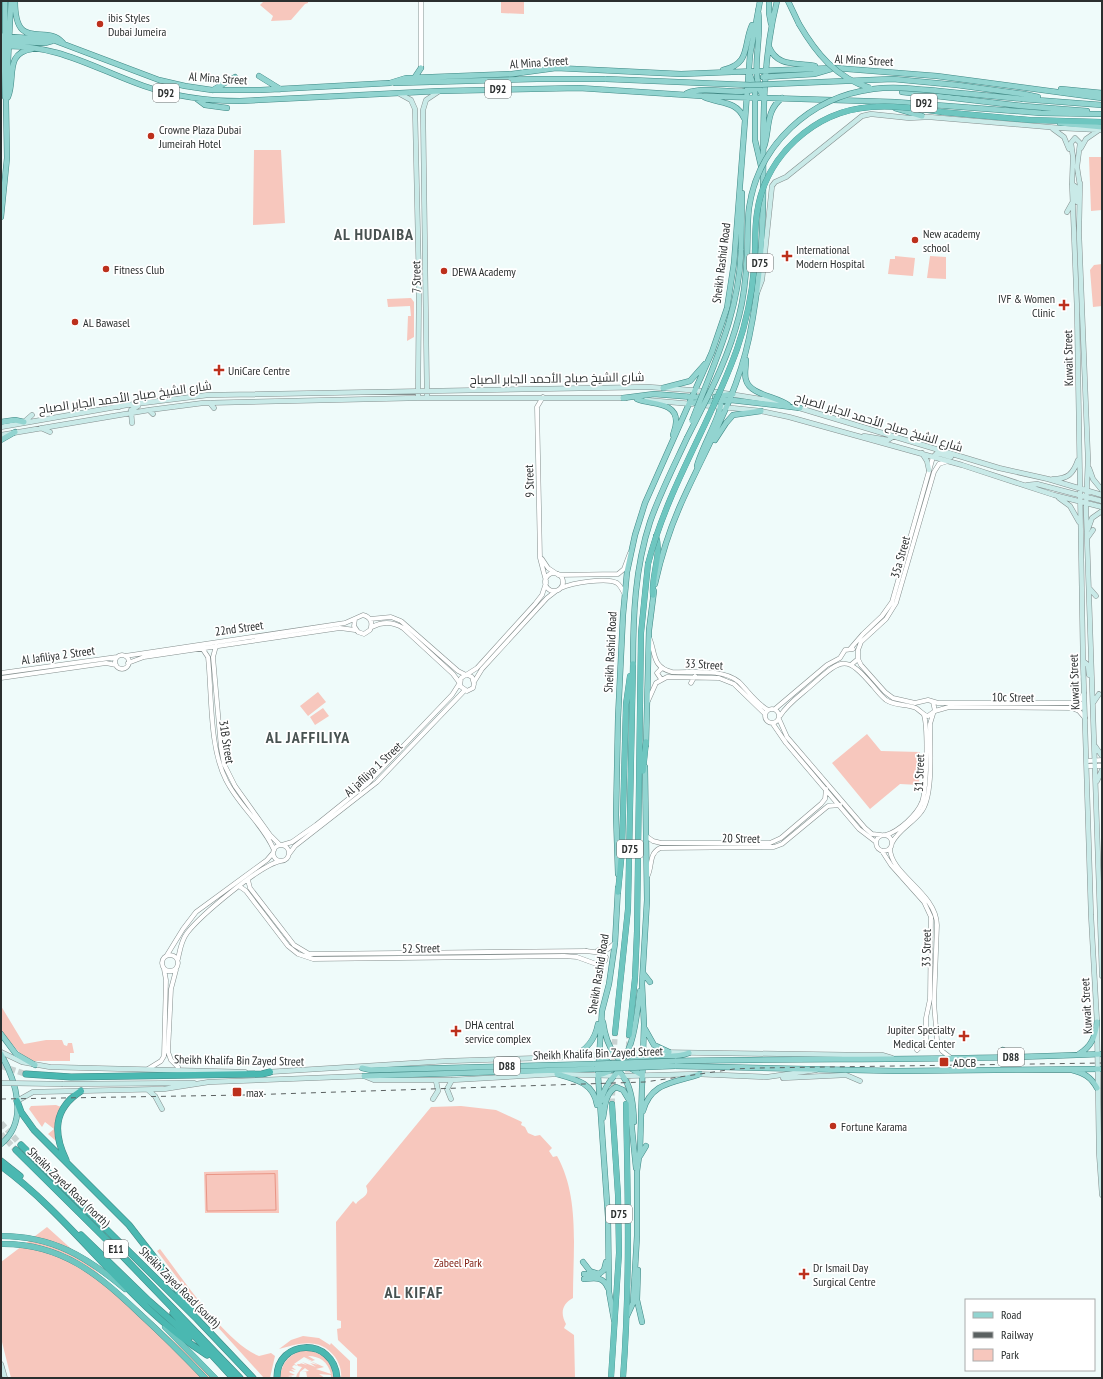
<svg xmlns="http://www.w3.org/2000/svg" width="1103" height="1379" font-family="'PT Sans Narrow',Cairo,sans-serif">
<rect width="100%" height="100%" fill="#effbfa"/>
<path fill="#f7c7bd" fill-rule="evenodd" d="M264 1H308V3L305 4 291 20 271 21 273 16 260 5Z
M501 1H530V2H524V14L501 13Z
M254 150H281L285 223 253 225Z
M1089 157H1102V210L1091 211Z
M895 256 915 258 913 276 888 274 890 259H895Z
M930 256 946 257V279L927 278Z
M1102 264V306L1093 307 1090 270 1094 265Z
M411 298 414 302V337L407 341 408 316H411L410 306 388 307 387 299Z
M318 692 326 702 308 716 300 706Z
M323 708 329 716 315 725 310 717Z
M867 734 881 751 920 752 919 785 900 784 870 809 832 763Z
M1 1006 24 1044 46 1040H62L64 1045 67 1046 68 1043H72L74 1053H70V1061H30L24 1058 1 1031Z
M56 1105 61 1107C56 1118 54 1130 56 1141L48 1134 54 1129 45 1122 42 1127 29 1109 31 1106Z
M461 1106 496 1110 522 1122 521 1125 525 1127 528 1133 535 1136 540 1135 552 1148 549 1151 553 1157 557 1156C580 1197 573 1250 573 1295V1298C562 1304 560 1313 566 1324L564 1328 574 1335 575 1378H357V1358L338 1340 337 1329 341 1328V1321L337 1320 336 1222 353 1201 356 1204C360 1197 371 1197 366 1186L431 1107Z
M278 1170 279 1213H205L204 1172Z
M47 1227 215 1378H11L1 1338V1262Z
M160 1249C182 1278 226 1343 259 1356L271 1353 275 1356 270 1378H264L196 1303 157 1251Z
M303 1336 319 1338 330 1345 331 1343 350 1361V1378H341C342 1370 339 1363 335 1357 320 1337 300 1343 279 1349L291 1340Z
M305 1350C321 1352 333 1360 333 1378H331V1375L319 1374 325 1378 307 1377 306 1371 301 1372V1378V1372L309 1371 305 1368 300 1372 299 1378H296L297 1374 302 1367 294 1365 292 1367 298 1369 292 1367 296 1370 291 1369 296 1371 291 1369 295 1372 290 1371 289 1372 295 1375 288 1376 295 1378 290 1376 292 1378H280C281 1363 290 1353 305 1350ZM308 1356C320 1356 328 1362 331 1374L316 1369 324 1367 306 1359 318 1365 310 1363 316 1367 302 1362 307 1365 300 1363 301 1364H297L298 1366 294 1364 304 1357 312 1361 315 1360Z"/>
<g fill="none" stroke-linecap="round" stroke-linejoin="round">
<path stroke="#e89585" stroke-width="1" d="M275 1174 276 1210 207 1211 206 1175Z"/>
<path stroke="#c8d2d1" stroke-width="5.5" stroke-dasharray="5.5 3" stroke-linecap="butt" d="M627 1098 629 1035
M612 1104 615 1033"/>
<path stroke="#c8d2d1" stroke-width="6" stroke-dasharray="6 3" stroke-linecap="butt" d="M1 1066 26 1074
M1 1123 21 1145
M1 1134 16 1150"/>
<g stroke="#858f8e" stroke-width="5">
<path id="tertiary" d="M421 68V1
M543 397 537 407 538 456 540 558 546 581
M542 559 548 568 557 574
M545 582a9 9 0 1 1 18 0a9 9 0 1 1-18 0Z
M558 575 618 574 624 569 630 553
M561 588C572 583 607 577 617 583 620 585 622 589 624 593
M370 619 391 617 401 621 458 671 466 675
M372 627C383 621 393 622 403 628L453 674 459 682
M649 637C656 652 651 667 672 672 692 673 723 668 739 682 749 692 756 703 768 710
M216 646 213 657 221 748 224 764 235 786 270 835 280 845
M202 648 208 657C212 694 209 747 226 780 238 805 263 824 274 850
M850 649 863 634 882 616 892 602 933 457
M115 662a7 7 0 1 1 14 0a7 7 0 1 1-14 0Z
M125 656 345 623 363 615C371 617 373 623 370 630L364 634 358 632 354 626 355 619
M858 659 861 665 885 692 893 698 915 703 928 700 938 703H1072L1080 700 1084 693
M128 663 144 657 340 628 355 630
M852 664 858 659V650L861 642 886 619 896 603 934 472 939 464 948 461
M1 673 117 657
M468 675 472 677 474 684 473 688 467 691 460 686 461 678 477 668 535 604 542 595 546 583
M1 678 106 663 116 665
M661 679 657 673 662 668
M474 682 482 669 547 598 556 591
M691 683 695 676
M648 701 656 683 667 677 719 678 734 684 765 714
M1075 703H1080L1082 705 1081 708 1077 710
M765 716a7 7 0 1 1 14 0a7 7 0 1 1-14 0Z
M775 709 827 665 840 658 845 650 853 649
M935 711 949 707 1072 708 1079 711 1085 718
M780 716C788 703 802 694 813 684 843 657 847 656 873 686 877 691 881 696 886 700 895 706 906 704 916 708 921 711 923 715 928 716L935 711 933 702
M779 719 787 737 865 828 872 834 881 835
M773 724 786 743 859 829 876 842
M1087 761 1102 760
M1087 766H1102
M886 835C899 831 917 815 922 802 927 788 928 729 924 715
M876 843a8 8 0 1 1 16 0a8 8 0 1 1-16 0Z
M646 836 653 841 661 843H770L781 838 821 804 825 799 826 789
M892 843C898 830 913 823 921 812 934 797 930 745 930 724L933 714
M282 845 292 842 316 825 367 784 452 695 459 684
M273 853a8 8 0 1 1 16 0a8 8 0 1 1-16 0Z
M890 848C890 875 936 892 937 925L934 1003 937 1040 942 1051 951 1058
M882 851 891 865 924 902 931 917 930 999 926 1018V1041L917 1050
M289 854 295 846 377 782 465 690
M647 877C653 867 648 854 660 848L774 847 782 844 828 806 840 805
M248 880 250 888 294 945 309 954 587 951
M239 886 246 891 288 946 298 954 313 959 564 956 577 957 599 965 605 961 606 957 602 953 586 951
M598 950 608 949 615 943
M162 963a8 8 0 1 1 16 0a8 8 0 1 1-16 0Z
M167 955 183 929 196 912 267 860 273 853
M178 959C180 950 181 941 187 933 200 916 261 864 281 861
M176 970 171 989 168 1052 171 1060 178 1067
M148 1069 161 1061 164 1056 166 980 164 969"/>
</g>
<g stroke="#858f8e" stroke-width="5.5">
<path id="secondary" d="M400 94 411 100 415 109 419 283 418 398
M1053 129 1064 137 1069 149
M1081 148 1086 139 1099 130
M1080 183 1079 233 1088 459 1086 509 1102 976
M1072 184 1076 187 1077 202
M1080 186 1077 167 1080 143 1075 138 1071 143 1073 157 1072 184 1077 310 1083 661 1091 915 1097 1022 1099 1153 1102 1195
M1067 212 1072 203
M757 293 762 280 772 186 775 182 786 177 862 116 871 114 909 118 929 117 1060 128 1102 130
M427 398 423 110 426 100 438 92
M646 400 692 404
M115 402 119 407
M210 403 214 408
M702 405 761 411 789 417 962 465 1054 495 1102 507
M796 407 999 468 1048 479 1102 495
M149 410 153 414
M24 422 32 415
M132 423 131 410 138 406
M1 427 127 405 208 395 649 387 717 392 780 402
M41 428 50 432
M1 435 149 410 203 403 418 398H626
M864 436 888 440 894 436
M922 453 927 461 929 470
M933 457 937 453 951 457
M1089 468 1093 479 1102 490
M1053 479C1068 479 1073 474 1078 460
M1027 485 1037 484 1102 501
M1059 498 1070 506 1079 522
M1088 529 1092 518 1102 511
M1088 537 1093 530
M1090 589 1096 596
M1083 661 1088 665 1089 675
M1093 703 1099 694
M1095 746 1102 756
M1097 781 1102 770
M1 1052 22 1062 50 1067 245 1072
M268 1072 447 1061 572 1057 649 1052 861 1055H882L892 1058
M783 1078 846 1075 860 1081
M63 1084 194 1083
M148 1090 155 1096 162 1109
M433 1099 438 1091 436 1081
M451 1099 447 1089 452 1080
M17 1101 33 1092 164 1089 209 1082 364 1076 374 1080H452L557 1074 623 1076 696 1074 767 1077 816 1070
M1 1364 5 1378"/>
</g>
<g stroke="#3f8884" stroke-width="6">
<path id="primary" d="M5 1V37
M15 1C15 54 46 22 63 43
M769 1V13L771 24
M788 1 799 24
M758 10C763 39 749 71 763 97
M1 36 53 40 159 80 185 86 212 90H261L390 83 406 78 512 74 556 68 681 74 835 68 937 76 1102 98
M1 38 4 46 5 97
M6 41 45 43 52 41
M1 46C58 44 93 68 144 86 176 97 207 101 240 101L440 91 579 88 702 96 895 102 1041 113 1102 114
M769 47C778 68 797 62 815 66
M723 70C751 64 743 45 752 25
M749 72 755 90V140L761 166
M259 76 280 89
M415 77 421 68
M763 77 814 74 831 69
M395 83 537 79H606
M1061 89 1102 93
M213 90 235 77
M902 92 1023 106 1087 111
M687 93C709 85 739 97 758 88
M1024 94 1038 97
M8 97C16 78 4 53 32 49
M704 97C719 104 736 100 744 118
M197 99 205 105 227 108
M1023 99 1102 105
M895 108 922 116
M1060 123 1102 127
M764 147C770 130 765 111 782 98
M1 217 7 158 6 102 11 1
M741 250 742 193
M746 360C746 367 744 374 746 380 750 395 776 396 788 405
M663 388 690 381 705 364
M715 397 733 394
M623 398 654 394 705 398
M637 399C650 405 677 401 676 422 676 427 674 431 673 435
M690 403 731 400 800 408
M1 422 15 420 24 422
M1 440 15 432
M715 440 726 423 733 415 761 411
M697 466C701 448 723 413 721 399
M655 584C661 557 669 531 680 506 705 449 736 400 749 338 758 295 762 250 763 206 764 137 760 69 777 1
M633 664C633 616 635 568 650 522 660 493 674 466 687 438
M646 745 649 630 654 591
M618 874 616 815 618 718 623 615 627 572 635 535 645 503 712 352 727 308 734 263 750 55 760 1
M643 973 650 982
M603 1022C607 1051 617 1061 642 1075
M645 1029 654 1045 669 1052
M1 1034 16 1054 35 1065
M1003 1050 1013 1057
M1 1054C16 1081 29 1121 1 1144
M1079 1054C1092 1046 1095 1037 1097 1022
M598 1056C628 1071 633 1090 634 1122
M572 1057C587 1050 595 1040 598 1024
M675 1061C817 1058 960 1061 1102 1054
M675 1066 897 1071 1102 1069
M362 1068 371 1070 594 1064
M1072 1070C1084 1073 1091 1077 1097 1088
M557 1074C575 1079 594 1083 597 1105
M598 1075C636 1067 635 1022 640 991
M364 1076 595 1069
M601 1101C604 1084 624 1061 640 1057 657 1054 674 1059 689 1053
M643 1111C651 1081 676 1083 700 1074
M603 1118C605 1107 605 1093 616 1087L623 1090 629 1100 636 1168
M640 1156 646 1146
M583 1262 590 1271 599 1274 604 1270 606 1262
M638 1270 637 1300 642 1322
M584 1274 596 1275
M584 1279C595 1278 603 1276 608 1288
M627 1316 633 1303 637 1236V1171L640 1150 644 1024 642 984 647 900 645 767
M614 1320 609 1292 608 1217 598 1075 602 1011 609 984 615 943 618 888"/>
</g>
<g stroke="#3f8884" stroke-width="6">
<path id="trunk" d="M942 112 1030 120 1102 122
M653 595C651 575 662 555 656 536
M643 771 646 742
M618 892 622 851 626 704 630 676
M615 1033 628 909 633 664
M629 1035 635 978 637 931 641 633 648 564
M1 1236C53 1236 87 1257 125 1289
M1 1244C62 1243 99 1275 140 1314 163 1335 184 1356 205 1378
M165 1327 215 1378
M611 1378 619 1253 618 1195 612 1104
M623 1378C630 1287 628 1196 626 1104"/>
</g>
<g stroke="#3f8884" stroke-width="7">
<path id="motorway" d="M26 1074 71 1077 262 1074 270 1072
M17 1101 21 1112 34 1130 129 1225 171 1279 176 1288 193 1313
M21 1145 197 1319 253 1378
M16 1150 108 1241 240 1378
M66 1160C53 1133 53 1109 81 1091
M1 1161 20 1176
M1 1166C76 1221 127 1304 207 1355
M81 1235 149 1301 190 1337
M173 1313 233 1378
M277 1378C276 1339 334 1336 337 1378"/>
</g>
<use href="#tertiary" stroke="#fff" stroke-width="4"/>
<use href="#secondary" stroke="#c9eae8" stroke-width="4.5"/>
<use href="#primary" stroke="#92d4d0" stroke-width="5"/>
<use href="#trunk" stroke="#6ec6c0" stroke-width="5.5"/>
<use href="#motorway" stroke="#4ab8b1" stroke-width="6"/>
<path stroke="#5b6161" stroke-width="1" stroke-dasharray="5 5" stroke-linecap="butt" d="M1 1099 245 1095 645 1082 734 1069 758 1068 1102 1063"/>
<g stroke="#858f8e" stroke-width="5.5" stroke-linecap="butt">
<path id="secondary-bridge" d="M1 1083 63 1084"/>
</g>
<g stroke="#3f8884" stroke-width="6" stroke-linecap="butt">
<path id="primary-bridge" d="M799 24C816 53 836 78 870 88
M606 79 750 85 893 79 957 85 1024 94
M692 421C714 363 739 314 741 250
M687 438C707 398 728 360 739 316 744 297 746 276 747 256 748 240 747 224 749 208 758 145 810 97 873 89 895 86 917 89 939 91 967 94 995 96 1023 99
M594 1064 675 1061
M595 1069 675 1066"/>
</g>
<g stroke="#3f8884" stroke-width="6" stroke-linecap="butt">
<path id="trunk-bridge" d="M648 564C668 486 711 423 737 349 746 323 752 295 754 268 756 250 754 231 757 213 765 156 814 111 871 107 895 105 919 109 942 112"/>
</g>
<use href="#secondary-bridge" stroke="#c9eae8" stroke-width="4.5"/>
<use href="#primary-bridge" stroke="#92d4d0" stroke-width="5"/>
<use href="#trunk-bridge" stroke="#6ec6c0" stroke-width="5.5"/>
</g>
<g fill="#bc301c" stroke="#fff" stroke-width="1.5">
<circle cx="100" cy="24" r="4"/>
<circle cx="151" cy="136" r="4"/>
<circle cx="915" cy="240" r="4"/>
<path d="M785 250h4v4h4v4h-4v4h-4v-4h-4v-4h4z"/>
<circle cx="106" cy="269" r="4"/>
<circle cx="444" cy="271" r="4"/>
<path d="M1062 299h4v4h4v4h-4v4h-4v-4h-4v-4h4z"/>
<circle cx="75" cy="322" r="4"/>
<path d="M217 364h4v4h4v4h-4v4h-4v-4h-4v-4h4z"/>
<path d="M454 1025h4v4h4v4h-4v4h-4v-4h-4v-4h4z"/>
<path d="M962 1030h4v4h4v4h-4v4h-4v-4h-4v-4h4z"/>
<rect x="939" y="1057" width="10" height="10" rx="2"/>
<rect x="232" y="1087" width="10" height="10" rx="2"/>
<circle cx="833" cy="1126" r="4"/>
<path d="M802 1268h4v4h4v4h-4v4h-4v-4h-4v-4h4z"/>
</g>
<g text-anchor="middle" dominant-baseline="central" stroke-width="3.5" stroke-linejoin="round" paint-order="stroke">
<g fill="#fff" stroke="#6b6d6d" stroke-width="1">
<rect x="485" y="80" width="26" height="18" rx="3"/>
<rect x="153" y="84" width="26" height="18" rx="3"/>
<rect x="911" y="94" width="26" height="18" rx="3"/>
<rect x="747" y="254" width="26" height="18" rx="3"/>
<rect x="617" y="840" width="26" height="18" rx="3"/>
<rect x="998" y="1048" width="26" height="18" rx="3"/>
<rect x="494" y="1057" width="26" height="18" rx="3"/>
<rect x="606" y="1205" width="26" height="18" rx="3"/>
<rect x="104" y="1240" width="24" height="18" rx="3"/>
</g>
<g font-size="11" font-weight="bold" fill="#2b2f2f">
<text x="498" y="89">D92</text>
<text x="166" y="93">D92</text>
<text x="924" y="103">D92</text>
<text x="760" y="263">D75</text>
<text x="630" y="849">D75</text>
<text x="1011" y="1057">D88</text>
<text x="507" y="1066">D88</text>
<text x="619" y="1214">D75</text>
<text x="116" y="1249">E11</text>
</g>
<g font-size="12" fill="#2b2f2f" stroke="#fff" text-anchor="start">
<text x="108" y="17">ibis Styles<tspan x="108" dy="14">Dubai Jumeira</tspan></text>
<text x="159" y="129">Crowne Plaza Dubai<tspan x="159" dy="14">Jumeirah Hotel</tspan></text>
<text x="923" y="233">New academy<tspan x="923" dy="14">school</tspan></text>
<text x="796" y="249">International<tspan x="796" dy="14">Modern Hospital</tspan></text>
<text x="114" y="269">Fitness Club</text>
<text x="452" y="271">DEWA Academy</text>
<text x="1055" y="298" text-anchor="end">IVF &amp; Women<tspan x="1055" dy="14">Clinic</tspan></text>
<text x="83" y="322">AL Bawasel</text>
<text x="228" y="370">UniCare Centre</text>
<text x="465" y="1024">DHA central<tspan x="465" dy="14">service complex</tspan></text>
<text x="955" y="1029" text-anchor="end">Jupiter Specialty<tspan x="955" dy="14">Medical Center</tspan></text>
<text x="953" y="1062">ADCB</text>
<text x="246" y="1092">max</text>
<text x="841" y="1126">Fortune Karama</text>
<text x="813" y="1267">Dr Ismail Day<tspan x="813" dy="14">Surgical Centre</tspan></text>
</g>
<g font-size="12" fill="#2b2f2f" stroke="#fff">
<text transform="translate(864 60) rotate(3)">Al Mina Street</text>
<text transform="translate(539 62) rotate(-4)">Al Mina Street</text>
<text transform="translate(218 78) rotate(4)">Al Mina Street</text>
<text transform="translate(721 263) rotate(-83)">Sheikh Rashid Road</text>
<text transform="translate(416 277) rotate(-91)">7 Street</text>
<text transform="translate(1068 358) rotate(-91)">Kuwait Street</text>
<text transform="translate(557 378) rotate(-1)">شارع الشيخ صباح الأحمد الجابر الصباح</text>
<text transform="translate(125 397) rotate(-8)">شارع الشيخ صباح الأحمد الجابر الصباح</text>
<text transform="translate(879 422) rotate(17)">شارع الشيخ صباح الأحمد الجابر الصباح</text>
<text transform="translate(529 481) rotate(-92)">9 Street</text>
<text transform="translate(900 557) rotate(-74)">35a Street</text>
<text transform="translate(239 628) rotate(-8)">22nd Street</text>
<text transform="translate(610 652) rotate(-87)">Sheikh Rashid Road</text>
<text transform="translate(58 655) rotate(-8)">Al Jafiliya 2 Street</text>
<text transform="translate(704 664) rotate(4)">33 Street</text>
<text transform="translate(1074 682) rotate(-92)">Kuwait Street</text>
<text transform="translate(1013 697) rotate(1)">10c Street</text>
<text transform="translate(227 742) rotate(81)">31B Street</text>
<text transform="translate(373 769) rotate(-43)">Al jafiliya 1 Street</text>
<text transform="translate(919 773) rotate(-88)">31 Street</text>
<text transform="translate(741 838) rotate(1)">20 Street</text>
<text transform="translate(421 948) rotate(-1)">52 Street</text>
<text transform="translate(926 948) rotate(-89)">33 Street</text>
<text transform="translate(598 974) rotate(-81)">Sheikh Rashid Road</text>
<text transform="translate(1086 1006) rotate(-93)">Kuwait Street</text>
<text transform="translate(598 1053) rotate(-2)">Sheikh Khalifa Bin Zayed Street</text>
<text transform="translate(239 1060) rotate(1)">Sheikh Khalifa Bin Zayed Street</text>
<text transform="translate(69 1187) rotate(44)">Sheikh Zayed Road (north)</text>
<text transform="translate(180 1287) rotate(45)">Sheikh Zayed Road (south)</text>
</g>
<g font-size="12" fill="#7f1d10" stroke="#fff">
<text x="458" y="1262">Zabeel Park</text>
</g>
<g font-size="16" font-weight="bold" letter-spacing="1" fill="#485251" stroke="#fff">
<text x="374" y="234">AL HUDAIBA</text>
<text x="308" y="737">AL JAFFILIYA</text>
<text x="414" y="1292">AL KIFAF</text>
</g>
</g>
<rect width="1103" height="1379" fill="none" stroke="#2b2f2f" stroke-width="4"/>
<rect x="965" y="1299" width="130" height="72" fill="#ffffff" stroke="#aaacac"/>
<rect x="973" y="1312" width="20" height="6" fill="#92d4d0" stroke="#aaacac"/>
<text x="1001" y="1319" font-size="12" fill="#2b2f2f">Road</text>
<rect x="973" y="1332" width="20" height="6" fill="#5b6161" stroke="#aaacac"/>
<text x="1001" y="1339" font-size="12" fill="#2b2f2f">Railway</text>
<rect x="973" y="1349" width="20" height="12" fill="#f7c7bd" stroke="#aaacac"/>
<text x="1001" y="1359" font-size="12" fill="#2b2f2f">Park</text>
</svg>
